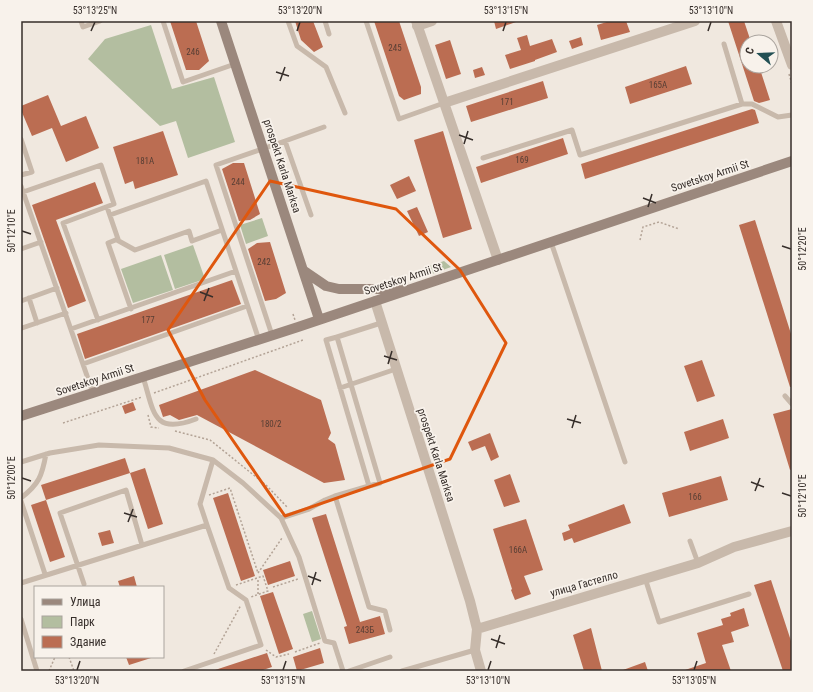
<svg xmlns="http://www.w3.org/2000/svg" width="813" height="692" font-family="'Roboto Condensed',sans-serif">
<rect width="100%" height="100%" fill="#f0e8df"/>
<path fill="#b3bea0" d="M151 25 172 89 214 77 235 142 188 158 176 121 160 126 88 59 105 39Z
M262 218 268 236 246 244 240 225Z
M193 245 205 279 175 289 164 255Z
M161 255 173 290 133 303 121 269Z
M444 261 451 267 429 275V266Z
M312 611 321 639 312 642 303 614Z"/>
<path fill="#bb6d52" d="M170 21H196L209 61 199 70H186Z
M295 21H313L323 47 314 52 301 40Z
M374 21H399L421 87V94L404 100 399 96Z
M494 21H515L516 22 496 29Z
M610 21H626L630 32 601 40 597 25Z
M728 21H744L751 42H747V66H759L770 100 759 103 754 101Z
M527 35 530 46 552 39 557 52 535 60V61L510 69 505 55 521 50 517 38Z
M581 37 583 45 572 49 569 41Z
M450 40 461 74 446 79 435 45Z
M686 66 692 84 630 104 625 87Z
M482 67 485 75 475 78 473 70Z
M543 81 548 98 471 122 466 106Z
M48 95 61 126 86 116 99 148 66 162 52 128 32 136 21 110V106Z
M752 109 755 110 759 123 585 179 581 164Z
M163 131 178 175 135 189 133 181 125 184 113 147Z
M443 131 472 229 443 238 414 140Z
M563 138 568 154 481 183 476 167Z
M233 163H244L260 214 250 220 239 221 222 169Z
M409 176 416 191 397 199 390 185Z
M95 182 103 203 56 220 86 301 68 308 32 205Z
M417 207 428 232 419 236 407 211Z
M755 220 792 337V387H790L739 225Z
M270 242 286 293 276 299 265 301 248 249 257 243Z
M232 280 241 304 85 359 77 334Z
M702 360 715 396 697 402 684 366Z
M255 370 321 400 331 433 328 439 335 444 345 480 324 483 197 415 179 420 170 415 163 417 159 405Z
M133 402 136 410 125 414 122 406Z
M792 409V469L790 470 773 414Z
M723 419 729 438 690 451 684 432Z
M490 433 499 457 491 461 485 446 472 451 468 442Z
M125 458 130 473 46 500 41 485Z
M145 468 163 524 148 529 130 473Z
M510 474 520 502 504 507 494 480Z
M721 476 728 500 669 517 662 493Z
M228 493 255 576 241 581 213 498Z
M46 500 65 557 50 562 31 505Z
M624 504 631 523 574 543 572 538 564 541 562 533 570 530 568 525Z
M326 514 360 622 380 616 385 634 349 644 344 627 347 626 312 518Z
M526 519 543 570 524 576 531 594 515 600 511 590 512 589 493 529Z
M110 530 114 543 102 546 98 533Z
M290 561 295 576 268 585 263 570Z
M134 576 137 587H120L118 581Z
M771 580 792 644V670L789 671H783L754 585Z
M273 592 293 649 279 654 260 596Z
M744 608 749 626 731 632 734 642 722 645 731 671H685V670L706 663 697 633 723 625 721 619 731 616 730 613Z
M591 628 602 671H584L573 635Z
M320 648 324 663 297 671 293 657Z
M267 653 272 667 260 671H216L215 670Z
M126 657H150L151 658 129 665Z
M645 662 648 671H624L623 670Z"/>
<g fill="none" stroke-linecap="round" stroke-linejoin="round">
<path stroke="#b3a396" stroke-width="1.5" stroke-dasharray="2 2" stroke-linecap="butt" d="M789 74 792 84
M640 240 643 227 659 222 679 229
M293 314 295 320
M154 393 303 340
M148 415 151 427 159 428
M63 423 142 397
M175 431 210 440 266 485 288 508
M209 495 230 488 258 573
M258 573 282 538
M236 585 263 576 268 591 251 597
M273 587 298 579
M258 594V578
M266 650 276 657 289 654
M295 652 320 643
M214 654 241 605
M69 657 74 671
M49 671 55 657"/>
<path stroke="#c8b9ab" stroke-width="5" d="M81 21 83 27 100 21
M163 21 183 82 235 64
M288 21 297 46 326 67 345 113
M325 21 329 34
M366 21 399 119 444 103
M724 44 742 104H752L778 117 792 115
M21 139 32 172 21 175
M285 141 324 127
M483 158 572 130 580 155 742 104
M21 186 93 393
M23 192 101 165 114 204 63 223 98 320
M107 207 118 239 108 243 131 309
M110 215 206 181 259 340
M117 240 135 250 189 231 192 241 222 230
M551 242 625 462
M21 249 41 242
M29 298 37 323
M21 301 57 288
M22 328 66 313
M71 329 236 271
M272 335 216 165 285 141 311 215
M337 337 381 323
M83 364 247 306
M143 377C154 411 152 436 196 419
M340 388 396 369
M785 396 792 404
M21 462 50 453 99 445 169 448 213 460 243 483 281 518 299 557 325 641 334 643 343 671
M335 496 369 607 385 611 390 630
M21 498C39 484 42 476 46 454
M21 501 45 574
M281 518 309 509 325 500 335 496 369 486 326 340 337 337 380 483 369 486
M690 541 698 563
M645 578 659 622 749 594
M21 583 207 525 200 504 213 460
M84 584 60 513 126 490 142 545
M21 619 37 671
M184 671 261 645 246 600 229 588 207 525
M349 671 390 657
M402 671 475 650"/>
<path stroke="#c8b9ab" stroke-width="10" d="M416 21 498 260
M776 21 792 65
M417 26 432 21
M444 103 695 21
M375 301 470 601 477 629 475 650 481 671
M477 629 698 563 734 547 792 531"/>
<path stroke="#9b887d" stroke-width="10" d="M221 21 319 319
M304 271 326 286 339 289H403
M21 416 298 327 792 161"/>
</g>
<path fill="none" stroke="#df570e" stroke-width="3" stroke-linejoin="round" d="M270 181 396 209 460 270 506 343 450 459 285 516 205 400 168 330Z"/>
<path fill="none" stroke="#362e2a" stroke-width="1.5" d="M91 31 95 22M297 31 300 22M503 31 506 22M708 31 711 22M276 72 289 76M280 81 285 67M459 135 473 140M464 144 468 131M643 198 656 203M648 207 652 194M22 231 31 234M782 246 791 249M200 292 213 297M204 301 209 288M384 356 397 360M388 364 392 351M567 419 581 423M572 428 576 415M22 478 31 481M751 482 764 487M755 491 760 478M782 493 791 496M124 513 137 517M128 522 133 509M308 576 321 581M312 585 316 572M491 639 505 644M496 648 500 635M77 670 80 661M283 670 286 661M488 670 491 661M694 670 697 661"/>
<g text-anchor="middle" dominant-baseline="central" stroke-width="3.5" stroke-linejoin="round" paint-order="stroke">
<g font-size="9" fill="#573e34">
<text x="395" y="48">245</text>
<text x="193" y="52">246</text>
<text x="658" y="85">165А</text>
<text x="507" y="102">171</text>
<text x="522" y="160">169</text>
<text x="145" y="161">181А</text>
<text x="238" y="182">244</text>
<text x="264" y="262">242</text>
<text x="148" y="320">177</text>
<text x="271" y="424">180/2</text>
<text x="695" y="497">166</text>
<text x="518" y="550">166А</text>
<text x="365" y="630">243Б</text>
</g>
<g font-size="11" fill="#362e2a" stroke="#f8f2eb">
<text transform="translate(282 166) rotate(72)">prospekt Karla Marksa</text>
<text transform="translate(710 176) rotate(-18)">Sovetskoy Armii St</text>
<text transform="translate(403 279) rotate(-18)">Sovetskoy Armii St</text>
<text transform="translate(95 380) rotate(-18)">Sovetskoy Armii St</text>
<text transform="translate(436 455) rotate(72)">prospekt Karla Marksa</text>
<text transform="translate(584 584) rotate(-16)">улица Гастелло</text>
</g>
</g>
<rect width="813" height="692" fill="none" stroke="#f8f2eb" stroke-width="44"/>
<rect x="34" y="586" width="130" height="72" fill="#f8f2eb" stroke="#aaa49e"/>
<rect x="42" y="599" width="20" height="6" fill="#9b887d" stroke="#aaa49e"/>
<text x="70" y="606" font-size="12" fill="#362e2a">Улица</text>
<rect x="42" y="616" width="20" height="12" fill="#b3bea0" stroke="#aaa49e"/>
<text x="70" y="626" font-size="12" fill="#362e2a">Парк</text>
<rect x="42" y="636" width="20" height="12" fill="#bb6d52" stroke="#aaa49e"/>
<text x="70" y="646" font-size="12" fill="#362e2a">Здание</text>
<g transform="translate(759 54) rotate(289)"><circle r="19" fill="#f8f2eb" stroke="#aaa49e"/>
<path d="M0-3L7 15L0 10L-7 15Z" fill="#235054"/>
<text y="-6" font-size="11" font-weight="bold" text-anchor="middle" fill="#362e2a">С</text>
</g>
<rect x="22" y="22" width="769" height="648" fill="none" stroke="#362e2a" stroke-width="1.5"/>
<g font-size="10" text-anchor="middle" fill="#362e2a">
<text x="95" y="14">53°13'25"N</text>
<text x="300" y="14">53°13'20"N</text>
<text x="506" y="14">53°13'15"N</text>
<text x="711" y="14">53°13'10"N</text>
<text transform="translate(11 231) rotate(-90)" y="4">50°12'10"E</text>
<text transform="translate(802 249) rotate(-90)" y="4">50°12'20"E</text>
<text transform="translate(11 478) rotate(-90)" y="4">50°12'00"E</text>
<text transform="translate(802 496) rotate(-90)" y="4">50°12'10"E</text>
<text x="77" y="684">53°13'20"N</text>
<text x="283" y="684">53°13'15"N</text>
<text x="488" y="684">53°13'10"N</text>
<text x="694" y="684">53°13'05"N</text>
</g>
</svg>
